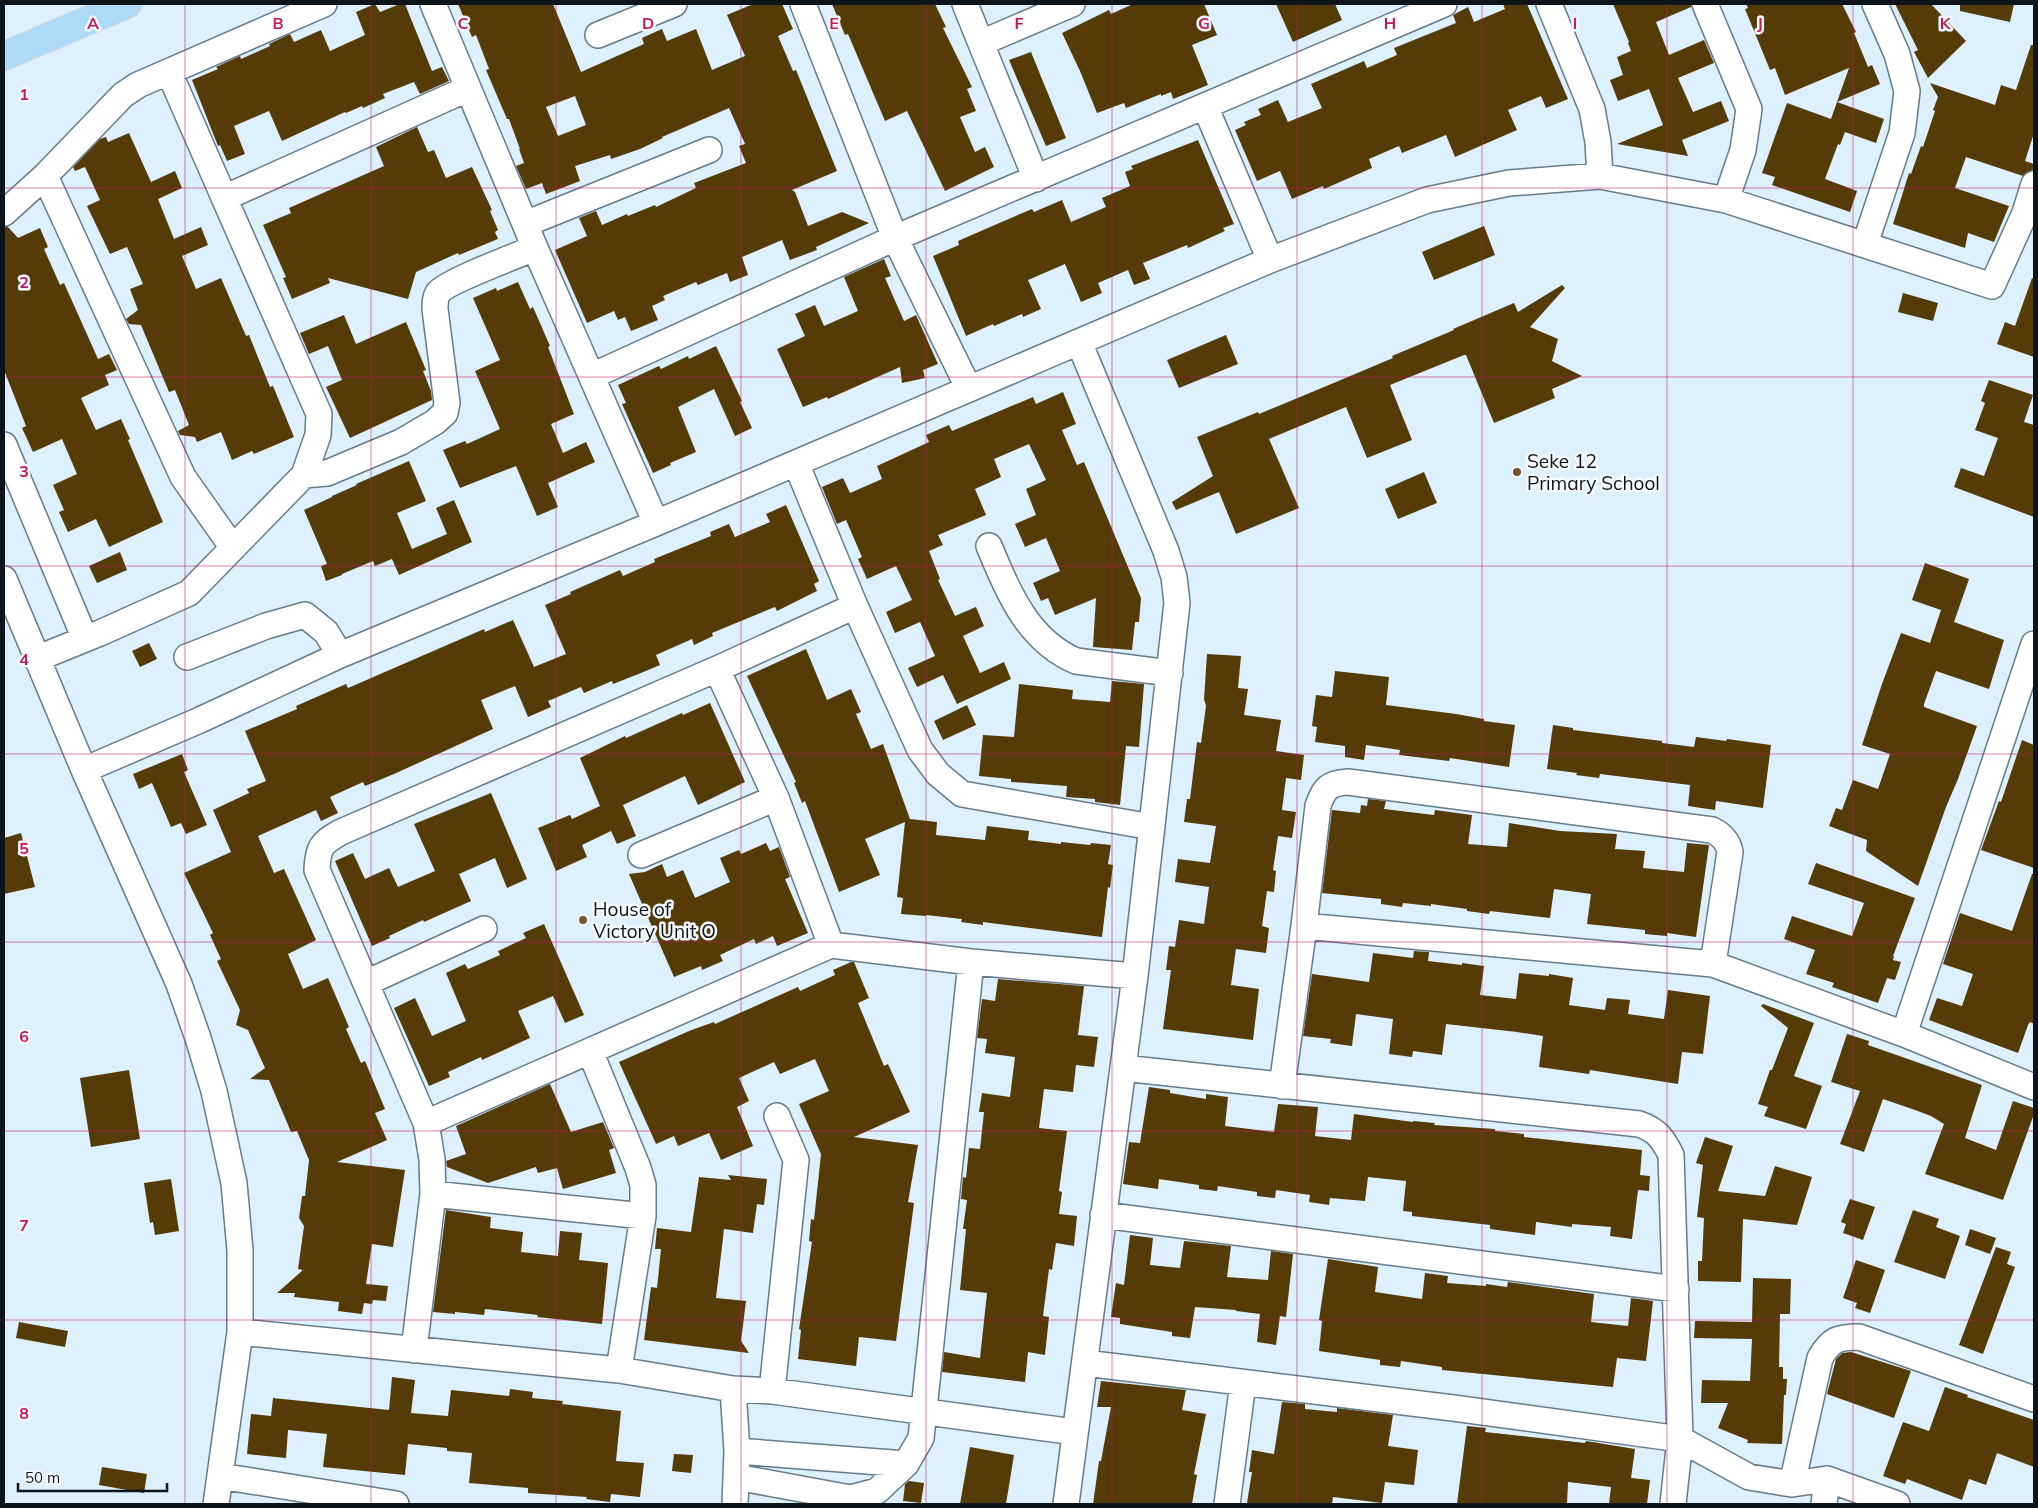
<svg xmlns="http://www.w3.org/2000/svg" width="2038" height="1508" font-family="Mulish,sans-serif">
<rect width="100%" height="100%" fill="#dcf0fd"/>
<path fill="#553b08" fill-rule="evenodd" d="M375 4 380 12 400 4H405L432 71 442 67 449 81 420 94 414 82 383 94 385 98 363 108 362 106 346 113 345 112 282 141 269 111 234 126 245 154 227 161 220 145 218 146 192 80 218 69 216 67 240 56 241 59 270 46 269 44 290 34 294 42 321 30 330 51 365 35 356 12Z
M458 4H553L581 72 644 44 642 38 662 29 667 41 696 29 712 70 745 56 727 15 753 4H782L793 29 778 36 793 71 796 70 837 171 792 190 795 192 808 226 842 212 869 223 816 247 817 250 790 260 782 240 742 257 748 275 730 282 727 273 698 285 696 282 663 296 665 300 652 306 658 320 631 331 625 317 618 320 614 311 587 323 555 250 587 236 579 218 596 211 602 225 627 214 628 216 655 205 656 207 696 188 694 183 746 163 739 146 745 144 729 108 662 137 663 138 640 149 611 159 610 155 575 166 580 181 546 194 542 183 526 189 516 166 524 163 519 149H520L509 119H507L486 70 489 69 476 35 472 37ZM575 96 586 125 558 136 546 107Z
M832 4H935L946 27 943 28 972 87 967 89 976 111 960 117 975 152 985 147 994 167 945 191 907 111 885 121 848 34 845 35Z
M1133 4H1204L1217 35 1192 45 1208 85 1173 99 1171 92 1161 96V94L1126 108 1124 103 1097 113 1080 71 1062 33 1109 10 1111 14Z
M1276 4H1335L1342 20 1293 42Z
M1503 4H1527L1568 99 1546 108 1541 96 1508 110 1517 130 1455 157 1446 135 1402 153 1399 146 1369 159 1372 168 1324 189 1323 186 1292 199 1280 171 1257 181 1235 130 1246 125 1244 122 1261 115 1258 109 1278 100 1288 122 1322 108 1311 84 1364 61 1367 68 1397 55 1394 48 1456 23 1453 15 1468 7 1474 22 1505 9Z
M1613 4H1691V7L1656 22 1669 55 1704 40 1714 63 1678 78 1693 112 1721 101 1729 121 1682 140 1688 156 1617 144 1663 125 1649 89 1618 101 1610 80 1623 75 1617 57 1631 51 1628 43 1629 42Z
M1746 4H1842L1856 32 1854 33 1868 67 1872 65 1880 84 1837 102 1849 68 1785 95 1775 68 1770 70 1745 9 1748 8Z
M1895 4H1931L1966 41 1928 78 1914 52 1918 50Z
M1960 4H2014L2010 22 1960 11Z
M2031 45H2034V133L2025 161 2034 164 2033 170 2023 176 1966 157 1955 188 2009 206 1994 242 1968 233 1965 248 1893 224 1909 173 1911 174 1921 146 1923 147 1935 111 1933 110 1938 97 1930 83 1995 105 2001 85 2016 90Z
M1031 52 1066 138 1046 146 1009 60Z
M1837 102 1884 119 1876 143 1845 132 1840 145 1838 144 1825 179 1857 191 1850 212 1772 185 1775 177 1762 173 1787 103 1831 119Z
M417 127 428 152 434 150 446 178 472 167 492 210 490 211 498 230 495 232 498 239 459 255 458 253 416 272 408 299 328 278 330 283 292 299 283 278 286 277 263 225 291 213 289 208 384 166 376 147Z
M129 133 151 182 175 171 182 188 158 199 174 239 201 227 208 245 182 256 196 289 221 278 246 336 249 335 270 387 273 386 294 437 254 454 252 451 232 460 221 432 197 442 195 437 180 435 178 431 189 425 175 390 169 392 141 325 129 324 126 319 138 310 130 289 143 284 127 247 110 254 87 206 100 200 85 167 75 171 73 167 100 139 106 137 108 142Z
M1198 140 1234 224 1223 228 1225 231 1188 248 1187 245 1143 263 1150 279 1134 285 1128 270 1098 283 1102 293 1081 302 1065 264 1028 280 1041 309 1023 317 1022 314 994 326 993 324 966 336 933 256 959 245 958 241 997 224 1032 209 1034 212 1062 200 1071 222 1106 207 1102 198 1130 186 1125 172 1133 169 1131 166Z
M1484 226 1495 255 1434 280 1422 252Z
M4 227H8L18 238 40 228 48 247 44 249 60 285 64 283 98 359 109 354 117 370 105 375 109 385 81 398 96 430 121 419 130 439 128 440 163 522 109 547 96 519 68 532 59 512 64 510 53 485 77 474 62 439 33 452 22 428 26 426 4 370Z
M884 259 891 276 885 278 904 321 916 315 938 364 923 370 925 378 902 383 900 367 828 399 827 397 803 407 777 349 805 336 795 314 815 305 824 326 858 311 844 277Z
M2032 278 2034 279V357L1997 344 2005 322 2015 326Z
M518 282 530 309 533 307 550 346 548 347 574 414 551 424 563 453 586 442 595 462 548 483 558 507 537 516 516 466 460 488 443 450 465 441 467 444 500 429 475 371 500 360 473 298 496 288 497 291Z
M1562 285 1565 288 1530 327 1558 339 1552 361 1582 376 1552 389 1555 398 1494 423 1466 355H1464L1390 385 1412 440 1367 458 1346 407 1269 439 1299 508 1236 534 1219 492 1176 510 1172 502 1213 476 1197 437 1258 412 1259 414 1336 382 1393 358 1392 356 1454 330 1453 329 1514 303 1518 312Z
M1903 293 1938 303 1933 321 1898 312Z
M344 315 356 344 406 322 426 370 423 371 431 391 432 400 350 438 326 387 342 380 328 346 309 354 300 333Z
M1226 335 1238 364 1179 388 1167 360Z
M716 346 742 401 740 402 752 428 735 436 714 389 678 407 696 452 670 463 671 465 653 473 622 404 626 403 618 385 659 366 661 369 688 356 689 359Z
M1989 380 2033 395 2024 422 2034 425V517L1954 487 1961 468 1984 476 1998 438 1975 430 1985 403 1981 401Z
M1063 392 1076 424 1062 430 1077 465 1084 462 1141 598 1139 622H1135L1132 650 1093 647 1096 598 1055 615 1048 598 1041 601 1033 583 1060 571 1046 538 1025 547 1015 524 1036 515 1026 489 1046 480 1029 444 994 459 1001 477 975 489 986 515 938 535 943 545 929 551 940 579 938 580 955 616 976 607 984 626 963 636 980 673 1004 662 1011 679 957 704 943 675 917 687 908 668 935 656 920 622 895 633 886 612 912 600 896 566 867 579 858 559 862 557 846 520 837 524 822 487 843 478 850 493 882 479 877 466 929 442 926 435 949 425 952 431 1033 397 1036 404Z
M409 461 426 501 397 513 412 549 447 534 436 508 454 500 472 542 399 575 392 559 375 566 373 561 342 574V575L326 581 321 566 327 564 304 510 332 497V496L357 485 356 484Z
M1424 472 1437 503 1398 519 1385 489Z
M786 505 819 581 814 584 817 591 777 611 775 607 712 633 713 636 694 645 692 639 656 655 660 665 641 673 613 684 612 681 584 693 581 687 548 701 551 707 528 717 515 686 481 700 493 729 394 774 365 786 363 782 330 797 338 813 321 821 316 810 258 836 274 873 284 869 316 940 288 954 303 989 328 978 349 1027 346 1029 361 1063 365 1061 385 1109 375 1113 387 1140 337 1162 405 1170 393 1247 372 1244 366 1284 388 1286 386 1301 373 1300 372 1304 364 1303 362 1314 338 1311 339 1302 294 1297 295 1293H277L303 1270 298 1269 304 1226 299 1218 302 1196H305L309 1160 297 1131 291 1132 269 1080 250 1079 265 1068 248 1030 236 1025 240 1010 217 961 221 959 210 935 213 933 184 873 231 852 213 810 249 793 247 789 266 781 245 731 297 709 296 706 346 684 348 688 484 629 485 632 513 620 534 667 566 654 545 605 571 594 570 592 620 570 623 576 655 562 654 559 711 536 710 532 729 524 735 537 770 522 766 514Z
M120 552 127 570 97 583 89 566Z
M1925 563 1969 579 1954 622 2004 640 1989 689 1936 671 1924 704V707L1977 726 1958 779 1946 807 1918 886 1866 851 1867 840 1829 826 1836 808 1842 810 1853 780 1878 789 1890 754 1862 745 1882 684 1901 633 1930 643 1941 610 1912 600Z
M149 643 157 659 140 667 132 651Z
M806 649 827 700 851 689 861 712 856 714 871 749 883 744 910 819 937 822 936 835 985 840 987 826 1029 831 1028 840 1061 844V842L1090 845 1091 843 1111 845 1108 864 1113 865 1110 888 1108 887 1102 937 983 922V925L961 922 962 919 926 915V916L901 914 903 898 897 897 905 822 865 839 880 875 839 892 805 801 802 803 794 783 796 782 747 676Z
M1207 654 1241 656 1238 688 1248 689 1244 715 1281 720 1276 751 1304 755 1301 780 1286 778 1282 810 1296 812 1292 838 1278 836 1273 870 1276 871 1274 892 1267 891 1262 926 1269 928 1266 953 1236 949 1231 985 1259 989 1253 1040 1163 1029 1171 970H1166L1169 946 1175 947 1179 920 1204 924 1209 887 1175 882 1178 859 1210 863 1216 826 1184 822 1187 799H1190L1197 742 1201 743 1206 706 1204 699Z
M1335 671 1389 677 1386 705 1456 714 1484 719V721L1515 725 1509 767 1450 758 1449 761 1399 755 1400 750 1366 745 1364 760 1345 757V746L1315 742 1317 727 1312 726 1316 695 1332 697Z
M1112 681 1144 684 1139 747 1126 746 1120 805 1095 802V799L1066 797 1067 786 1011 782V779L979 776 983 735 1014 737 1019 684 1073 690 1072 699 1110 702Z
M710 703 745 782 698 805 685 776 623 805 636 836 617 844 611 831 582 845 587 857 556 871 538 828 570 815 572 819 600 806 580 758 625 736 626 738 682 713 683 715Z
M967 705 976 725 943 740 934 721Z
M1553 725 1573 728V730L1662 741V743L1694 747 1696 737 1726 741 1727 739 1771 745 1763 808 1716 801 1715 810 1688 806 1690 785 1600 774 1599 778 1576 775 1577 773 1547 769Z
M2022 740 2034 745V868L1981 850 1999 801 2001 802Z
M182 754 188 770 184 772 207 825 186 834 181 823 171 827 152 783 139 789 133 774Z
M491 793 527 879 507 888 495 858 459 874 471 901 424 922 423 920 389 936 390 938 372 946 335 861 353 853 365 879 389 868 398 887 435 871 414 824Z
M1368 799 1386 801 1384 809 1434 815 1435 810 1472 815 1468 844 1507 847 1509 823 1560 831 1617 834 1615 849 1645 851 1643 868 1684 872 1687 843 1709 845 1696 937 1667 933V936L1645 934V930L1587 924 1591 894 1554 889 1550 918 1490 911 1489 914 1467 911V909L1431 904V906L1403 903 1402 907 1381 904V899L1322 893 1332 810 1360 813 1361 805 1367 806Z
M21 833 35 887 4 894V838Z
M766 843 770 851 779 847 790 877 785 879 808 933 777 946 773 936 756 944 754 939 720 955 723 961 702 970 701 966 674 977 629 874 645 872 662 864 667 877 683 870 695 898 730 882 720 858 739 850 741 854Z
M1816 863 1915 898 1893 956H1894L1893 960 1901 962 1895 980 1887 978 1878 1003 1832 987 1834 983 1806 974 1815 950 1784 939 1792 916 1852 936 1864 903 1808 884Z
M2032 874H2034V1024L2030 1022 2028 1025 2018 1053 1929 1020 1937 998 1962 1006 1973 974 1943 964 1960 913 2012 931Z
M544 924 584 1015 565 1023 553 996 518 1011 530 1038 482 1060 481 1057 448 1072 450 1077 429 1086 394 1008 415 998 432 1036 466 1021 446 973 465 964 468 969 500 955 498 951 526 938 523 933Z
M1414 951 1429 952 1428 961 1462 965V963L1484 966 1480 995 1516 999 1519 973 1549 976V974L1573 978 1569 1005 1605 1010 1607 998 1630 1000 1628 1014 1664 1019 1668 990 1710 996 1703 1054 1682 1052 1678 1084 1590 1070 1589 1074 1539 1067 1543 1036 1517 1032 1446 1024 1442 1055 1413 1051 1412 1057 1389 1054 1393 1019 1356 1014 1352 1046 1330 1043 1331 1039 1303 1036 1312 974 1369 982 1373 953 1413 958Z
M851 962H854L869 998 858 1003 884 1066 888 1064 910 1112 854 1137 918 1145 908 1202 914 1203 896 1341 859 1337 856 1366 798 1359 801 1330 799 1329 812 1242 809 1241 811 1219 814 1220 821 1154 799 1104 829 1091 815 1059 780 1074 774 1062 739 1078 749 1101 737 1107 753 1146 721 1160 709 1133 678 1146 674 1136 656 1144 619 1062 689 1031 714 1022 715 1024 798 987 800 991 835 975 833 970Z
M998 979 1084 986 1078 1035 1098 1037 1094 1067 1076 1065 1073 1092 1044 1089 1039 1128 1067 1131 1059 1191 1062 1192 1059 1214 1077 1216 1074 1246 1056 1243 1052 1270 1049 1269 1043 1316 1049 1317 1045 1355 1028 1352 1025 1382 942 1372 944 1352 980 1358 987 1293 960 1290 966 1229H963L967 1200 961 1199 963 1177 966 1178 969 1148 980 1149 984 1112H979L982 1093 1010 1097 1015 1057 985 1053 987 1039 977 1038 982 999 995 1001Z
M1763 1004 1814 1023 1794 1076 1822 1086 1806 1129 1764 1116 1768 1107 1758 1104 1770 1070H1772L1788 1028 1761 1006Z
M1847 1034 1869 1041 1868 1045 1982 1085 1965 1138 1996 1150 2013 1101 2034 1108V1114L2003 1200 1925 1174 1944 1124 1931 1116 1915 1110 1883 1099 1864 1152 1840 1144 1860 1091 1831 1082Z
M129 1070 140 1139 91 1147 80 1078Z
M550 1084 571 1132 603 1122 614 1148 609 1150 616 1173 563 1189 557 1168 538 1173 536 1167 488 1183 447 1167 446 1161 466 1154 456 1126Z
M1149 1087 1170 1090V1093L1206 1099V1094L1228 1097 1225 1126 1274 1132 1278 1104 1318 1107 1315 1136 1351 1140 1354 1114 1413 1122V1121L1435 1123 1434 1125 1495 1129V1131L1524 1134V1137L1642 1150 1640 1175 1650 1176 1649 1191 1638 1190 1632 1239 1610 1236 1611 1227 1572 1224V1227L1536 1222 1535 1235 1490 1229V1225L1412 1216V1212L1403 1211 1406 1181 1368 1177 1365 1201 1330 1198 1329 1205 1309 1202 1310 1195 1276 1190 1275 1198 1257 1196V1192L1218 1186 1217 1191 1199 1189V1185L1159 1179 1158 1189 1123 1184 1129 1142 1140 1143Z
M1705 1137 1733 1146 1718 1191 1765 1196 1775 1166 1812 1177 1797 1225 1743 1219 1741 1282 1698 1281V1261H1702L1704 1218 1697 1217 1703 1165 1696 1163Z
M728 1175 767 1179 764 1205 757 1204 753 1233 724 1229 716 1298 746 1301 741 1341 749 1353 644 1340 651 1287 657 1288 661 1249H655L657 1228 691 1232 699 1177 731 1180Z
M171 1179 179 1231 155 1235 153 1222 150 1223 144 1183Z
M1850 1199 1875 1207 1863 1240 1843 1233 1846 1224 1841 1222Z
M446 1210 491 1217 490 1228 523 1232 521 1252 558 1256 560 1231 582 1233 579 1260 608 1263 602 1324 537 1317 538 1315 485 1309 484 1315 455 1312V1314L433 1312Z
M1913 1210 1939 1219 1936 1227 1960 1236 1945 1279 1894 1262Z
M1970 1229 1996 1238 1990 1254 1965 1245Z
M1130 1235 1153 1238 1150 1265 1180 1268 1184 1241 1231 1246 1227 1277 1268 1280 1271 1251 1293 1254 1286 1317 1280 1316 1276 1345 1257 1342 1260 1314 1236 1311V1310L1195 1307 1190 1338 1172 1336V1332L1120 1324V1318L1111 1317 1116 1283 1124 1285Z
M1996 1247 2011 1252 2007 1264 2015 1267 1983 1354 1959 1345Z
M1328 1259 1378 1267 1375 1292 1422 1299 1425 1273 1448 1276 1447 1283 1486 1286V1284L1507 1287 1508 1282 1594 1294 1591 1322 1628 1326 1631 1298 1653 1301 1646 1361 1617 1358 1613 1387 1442 1370V1367L1401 1361 1400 1367 1380 1365V1360L1319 1351 1322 1321 1319 1320Z
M1856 1260 1885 1270 1870 1313 1855 1308 1857 1303 1843 1298Z
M1753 1278 1791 1279 1790 1314H1780L1779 1367H1783V1379H1787L1786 1395H1784L1782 1444 1747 1443 1748 1440 1718 1428 1728 1403H1701L1702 1380 1750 1381 1752 1339 1694 1338 1695 1321 1752 1322Z
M19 1322 68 1331 65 1347 16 1338Z
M1851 1352 1911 1371 1894 1418 1827 1394 1836 1359 1842 1353Z
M392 1377 415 1380 411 1413 448 1416 451 1390 509 1396 510 1389 533 1392 532 1398 563 1401 562 1404 621 1411 616 1461 644 1463 640 1497 611 1494 610 1502 586 1499 587 1497 528 1493V1488L469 1483 472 1453 447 1451V1448L408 1444 405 1475 323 1467 327 1434 288 1430 286 1458 247 1454 251 1414 271 1416 273 1398 389 1410Z
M1101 1381 1186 1390 1182 1410 1206 1414 1194 1474 1197 1475 1192 1504H1093L1099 1461H1101L1111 1407H1097Z
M1945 1387 1968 1395 1967 1397 2034 1420V1467L1997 1453 1986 1485 1969 1479 1962 1500 1907 1479 1905 1484 1883 1476 1903 1422 1929 1431Z
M1282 1402 1305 1404V1409L1337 1412V1408L1393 1415 1388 1446 1418 1450 1414 1485 1385 1482 1382 1503 1333 1497 1332 1504 1247 1503 1252 1472H1249L1252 1450 1274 1454Z
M1467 1426 1486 1428 1485 1432 1585 1443 1586 1441 1635 1449 1631 1478 1650 1480 1647 1504H1609L1611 1487 1568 1482 1567 1504H1457Z
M970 1447 1014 1455 1006 1504H960Z
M674 1454 693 1455 691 1473 672 1471Z
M102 1467 147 1474 144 1493 99 1485Z
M909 1481 924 1483 921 1503 903 1501 905 1484Z"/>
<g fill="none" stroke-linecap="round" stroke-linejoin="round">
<g stroke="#667b8a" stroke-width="28">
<path id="minor" d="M433 4 535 248 656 523
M803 4 895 238 969 389
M965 4 1036 179
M1549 4 1592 109 1598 142 1600 176
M1705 4 1749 109 1743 150 1726 200
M598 35 674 4
M981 43 1072 4
M1205 106 1270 260
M45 176 183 477 233 548
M224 198 467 89
M4 213 45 176 123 95 138 85 324 4
M525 224 709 150
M1865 244 1902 133 1907 91 1897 54 1875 4
M592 376 895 238 1444 4
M4 445 85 639
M796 463 855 606 920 750 938 774 962 794 1152 827
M304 475 327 473 401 442 435 422 445 413 447 403 435 309C435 303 435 298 438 293 446 282 518 255 535 248
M989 546C1008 591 1027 640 1076 661L1170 673
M4 579 84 770 179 984 198 1038 214 1091 234 1183 240 1250V1332L216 1504
M187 657 266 626 305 615 326 632 340 655
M36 659 100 633 189 593 304 475 318 435 319 414 169 72
M717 669 776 798 831 945
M84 770 200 720 340 655 656 523 1270 260 1427 200 1509 183 1600 176 1726 200 1992 286 2025 213 2034 184
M641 855 776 798
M1304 926 1713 964 1904 1034 2034 1087
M366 983 484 929
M1904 1034 2034 644
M590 1051 638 1168 643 1185V1216L619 1370
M1123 1068 1639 1124C1657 1130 1663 1139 1671 1155L1680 1439 1749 1477 1792 1484 1827 1479 1824 1504
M1282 1086 1304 926 1318 806C1324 788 1329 783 1348 782L1712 830C1722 835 1728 841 1730 852L1713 964
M426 1123 831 945 971 962 1135 976
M433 1194 643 1216
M1103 1215 1676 1289
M240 1332 619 1370 733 1389 772 1391 1075 1432
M414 1350 433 1194 432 1159 426 1123 317 870C318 847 321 843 341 832L717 669 855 606
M1085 1363 1453 1408 1680 1439 1673 1504
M733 1389 737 1451 735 1504
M772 1391 796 1160 777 1116
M737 1451 906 1464
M220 1476 396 1504
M736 1477 850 1498 877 1491 906 1464 921 1438 971 962
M1827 1479 1897 1504
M1792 1484 1820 1358C1831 1339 1838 1337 1859 1337L2034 1399
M1066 1504 1135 976 1177 603 1174 577 1166 551 1079 342
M1227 1504 1243 1383"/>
</g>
<g stroke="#d3d5d6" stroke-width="30">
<path id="major" d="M4 56 127 4"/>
</g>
<use href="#minor" stroke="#fff" stroke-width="25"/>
<use href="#major" stroke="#addbf7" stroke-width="28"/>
</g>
<path fill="none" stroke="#c2185b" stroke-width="1" stroke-opacity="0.55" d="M185 4V1504M371 4V1504M556 4V1504M741 4V1504M926 4V1504M1112 4V1504M1297 4V1504M1482 4V1504M1667 4V1504M1853 4V1504M4 188H2034M4 377H2034M4 566H2034M4 754H2034M4 942H2034M4 1131H2034M4 1320H2034"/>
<g fill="#725629" stroke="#f6fafe" stroke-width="2">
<circle cx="1517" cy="472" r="5"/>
<circle cx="583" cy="920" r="5"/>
</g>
<g text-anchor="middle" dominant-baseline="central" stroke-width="5" stroke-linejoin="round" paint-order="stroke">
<g font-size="19" fill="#0d151b" stroke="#f6fafe" text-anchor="start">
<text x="1527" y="461">Seke 12<tspan x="1527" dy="22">Primary School</tspan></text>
<text x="593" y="909">House of<tspan x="593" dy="22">Victory Unit O</tspan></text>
</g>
</g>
<g font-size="16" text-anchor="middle" font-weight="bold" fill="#c2185b" stroke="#f6fafe" stroke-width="5" stroke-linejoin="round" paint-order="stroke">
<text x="93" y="29">A</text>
<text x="278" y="29">B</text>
<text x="463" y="29">C</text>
<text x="648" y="29">D</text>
<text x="834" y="29">E</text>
<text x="1019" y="29">F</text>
<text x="1204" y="29">G</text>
<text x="1390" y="29">H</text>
<text x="1575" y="29">I</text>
<text x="1760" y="29">J</text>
<text x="1945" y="29">K</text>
<text x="24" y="100">1</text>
<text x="24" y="288">2</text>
<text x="24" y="477">3</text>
<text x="24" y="665">4</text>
<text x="24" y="854">5</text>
<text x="24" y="1042">6</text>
<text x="24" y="1231">7</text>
<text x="24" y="1419">8</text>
</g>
<rect width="2038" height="1508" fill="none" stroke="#0d151b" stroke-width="10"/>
<path d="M18 1483v8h149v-8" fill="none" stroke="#0d151b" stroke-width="2.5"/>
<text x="25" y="1483" font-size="15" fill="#0d151b" stroke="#f6fafe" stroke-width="4" paint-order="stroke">50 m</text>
</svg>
